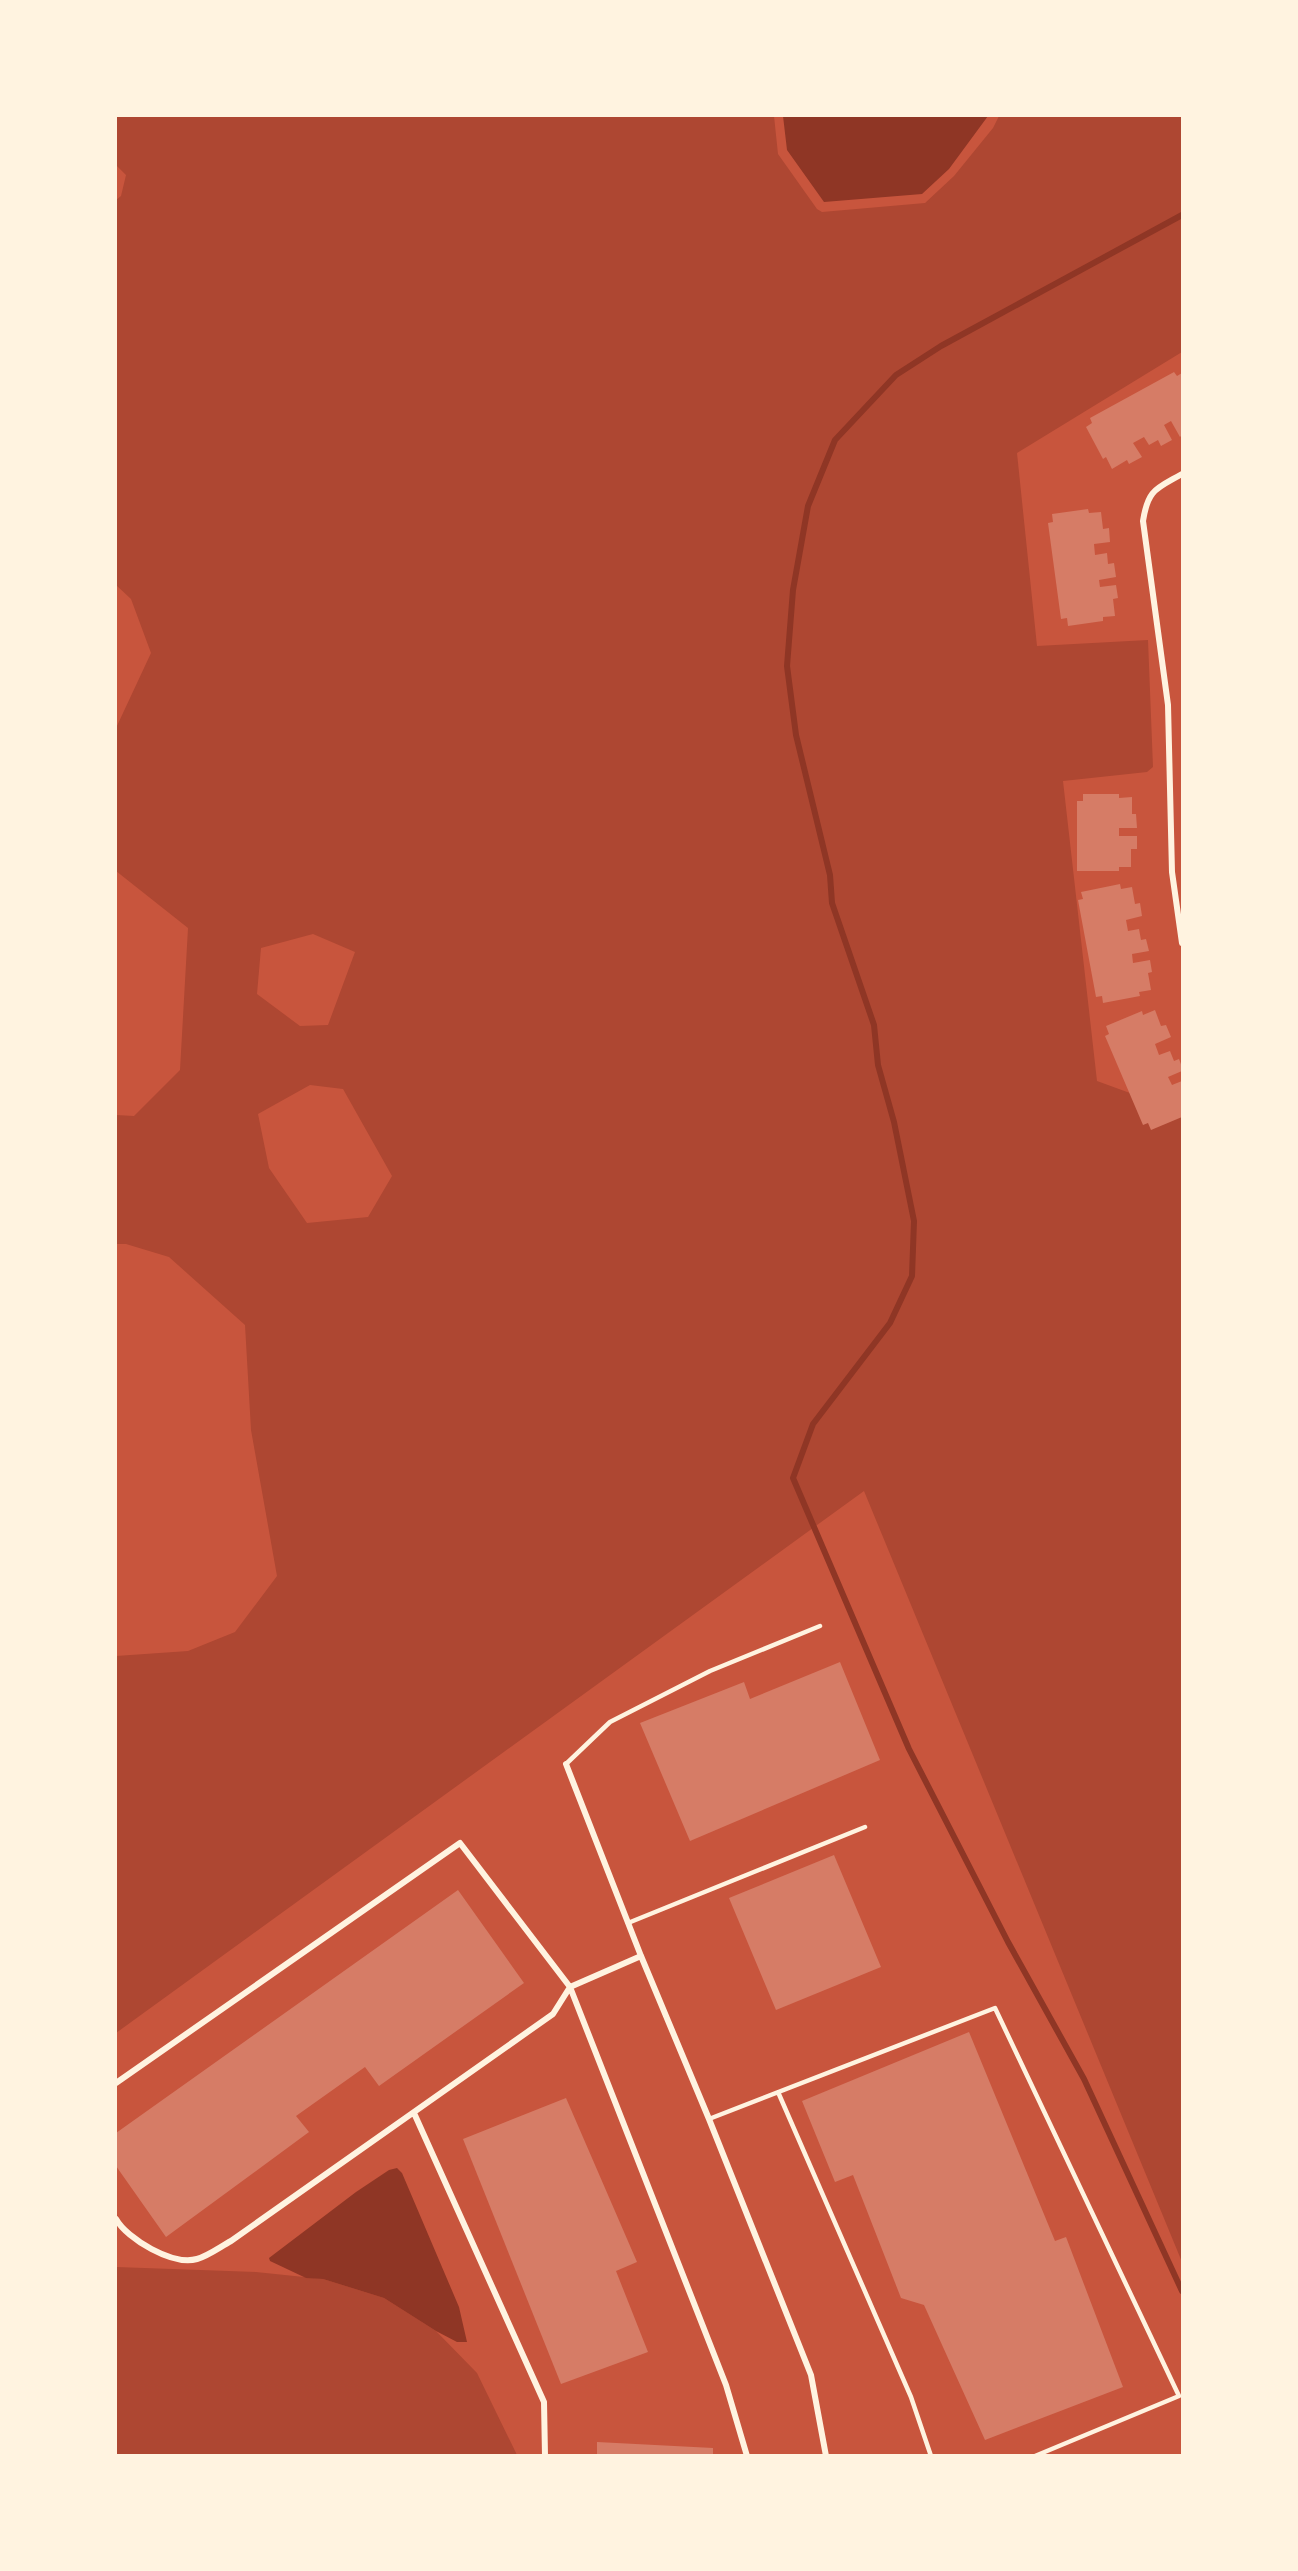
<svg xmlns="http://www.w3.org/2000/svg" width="1298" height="2571" font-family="Ubuntu,sans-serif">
<rect width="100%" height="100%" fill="#c8553d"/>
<path fill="#ae4732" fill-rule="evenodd" d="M116 116H774L778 154 817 209 822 212 925 203 954 176 993 128 999 116H1182V352L1017 453 1037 646 1148 640 1153 767 1147 772 1063 781 1097 1081 1182 1112V2262L864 1491 116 2033V1656L188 1651 235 1632 277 1576 251 1430 245 1325 169 1257 126 1244H116V1115L134 1116 180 1070 188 928 116 871V728L151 653 131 599 116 585V200L121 196 126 175 116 165ZM313 934 355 952 328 1025 300 1026 257 994 261 948ZM310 1085 343 1089 392 1176 368 1217 307 1223 269 1168 258 1114Z
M116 2267 256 2272 323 2279 384 2298 436 2331 477 2373 517 2455H116Z"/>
<path fill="#8f3625" d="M783 116H988L949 169 922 194 824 202 787 150Z
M397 2168 402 2173 459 2307 467 2342H457L436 2331 384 2298 323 2279 306 2278 270 2261 269 2258 356 2192 389 2170Z"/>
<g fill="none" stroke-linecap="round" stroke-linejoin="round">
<path stroke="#8f3625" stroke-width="6" d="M1182 215 941 346 896 375 835 440 808 506 793 590 787 666 796 735 830 875 832 903 874 1025 878 1065 894 1122 914 1221 912 1276 890 1323 813 1424 793 1478 909 1749 1008 1942 1084 2079 1182 2291"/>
</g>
<path fill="#d67c66" d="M1174 372 1177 376 1182 373V435L1180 437 1171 421 1164 425 1172 440 1161 446 1158 440 1149 445 1144 437 1133 443 1142 457 1129 464 1127 460 1112 469 1106 457 1103 459 1086 427 1092 423 1090 418Z
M1088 509 1089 513 1101 512 1103 529 1109 528 1110 542 1094 544 1095 555 1107 553 1108 564 1114 563 1116 577 1099 580 1100 587 1116 585 1118 598 1113 599 1115 616 1103 617V621L1068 626 1067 618 1061 619 1048 523 1053 522 1052 514Z
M1083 794H1119V798L1132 797V814H1136L1137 828H1119V836H1137V849H1131V867H1119V871H1077V801H1083Z
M1120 884 1121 889 1132 887 1135 904 1140 903 1142 916 1126 920 1128 931 1139 929 1141 940 1146 939 1149 951 1132 954 1133 963 1150 960 1152 972 1148 973 1151 990 1139 992 1140 996 1103 1003 1102 996 1096 997 1078 900 1083 899 1081 892Z
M1155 1010 1161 1026 1166 1025 1171 1037 1155 1044 1159 1055 1170 1051 1174 1061 1179 1059 1182 1067V1071L1168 1077 1172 1085 1182 1081V1117L1151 1130 1148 1123 1143 1125 1105 1036 1109 1034 1106 1026 1142 1011 1143 1015Z
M840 1662 880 1760 690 1841 640 1723 744 1682 750 1699Z
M834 1855 881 1967 776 2010 729 1898Z
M458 1890 524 1983 379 2086 365 2067 296 2116 309 2132 166 2237 116 2166V2133Z
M969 2032 1055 2241 1066 2237 1123 2387 985 2440 924 2305 901 2298 853 2175 835 2182 802 2101Z
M566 2098 637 2262 616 2271 648 2352 561 2384 463 2139Z
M597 2442 713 2448V2456H597Z"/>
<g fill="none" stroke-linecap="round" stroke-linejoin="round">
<path stroke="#fff3e0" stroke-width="4.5" d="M566 1764 610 1722 710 1671 820 1626
M628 1923 865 1827
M778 2092 911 2397 931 2456
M709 2119 995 2008 1179 2396 1035 2456"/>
<path stroke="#fff3e0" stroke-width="6" d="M1182 474C1156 489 1148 489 1143 521L1168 705 1172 872 1182 943
M566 1764 641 1956 709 2119 811 2375 826 2456
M116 2083 460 1843 570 1987 726 2385 747 2456
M414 2113 544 2402 545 2456
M116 2219C127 2239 173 2266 197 2259 208 2256 220 2247 231 2241L553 2014 570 1987 641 1956"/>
</g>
<rect width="1298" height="2571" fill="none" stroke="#fff3e0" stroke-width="234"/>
</svg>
